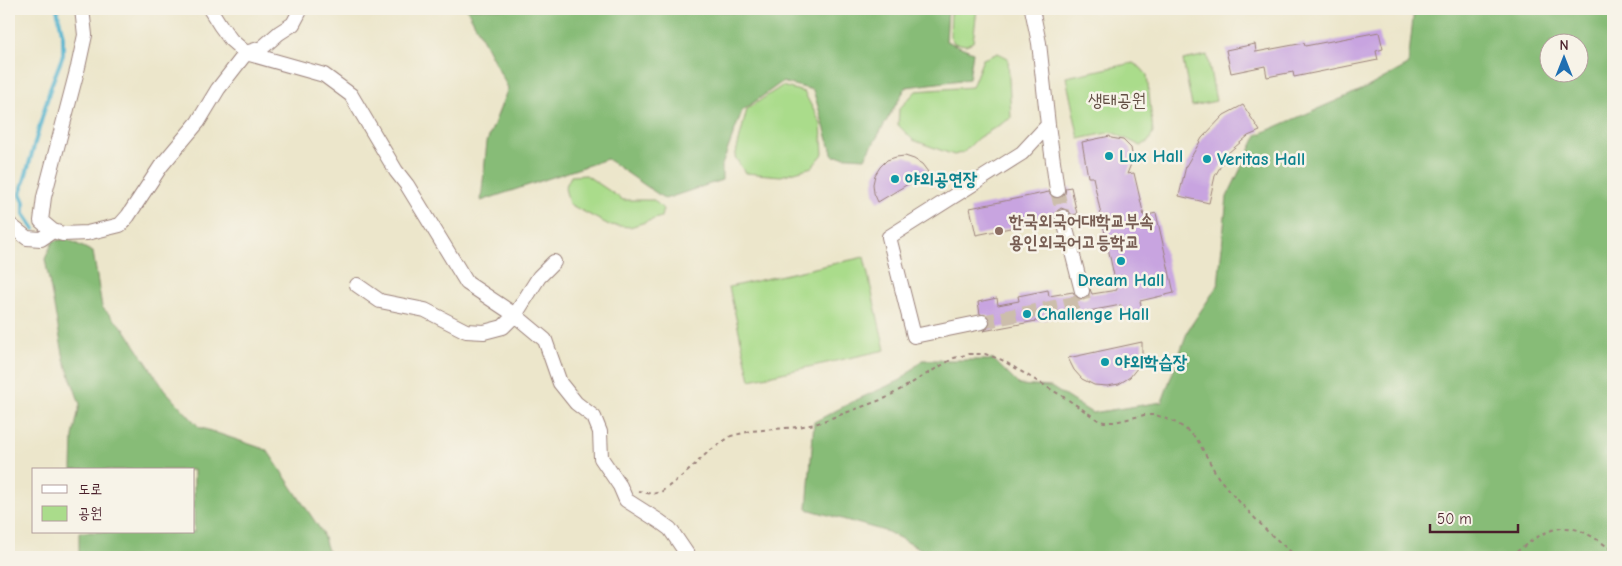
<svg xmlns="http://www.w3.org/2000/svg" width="1622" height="566" font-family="'Comic Neue','Poor Story',sans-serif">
<rect width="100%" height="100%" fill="#f7f3e8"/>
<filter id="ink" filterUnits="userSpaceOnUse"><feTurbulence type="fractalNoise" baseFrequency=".02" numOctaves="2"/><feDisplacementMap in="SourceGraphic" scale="10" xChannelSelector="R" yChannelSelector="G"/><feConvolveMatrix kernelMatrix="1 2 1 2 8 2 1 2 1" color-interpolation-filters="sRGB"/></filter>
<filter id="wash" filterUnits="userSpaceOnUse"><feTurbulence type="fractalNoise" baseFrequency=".0096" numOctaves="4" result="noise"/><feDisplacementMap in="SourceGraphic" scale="20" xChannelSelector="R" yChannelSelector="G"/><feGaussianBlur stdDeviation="1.12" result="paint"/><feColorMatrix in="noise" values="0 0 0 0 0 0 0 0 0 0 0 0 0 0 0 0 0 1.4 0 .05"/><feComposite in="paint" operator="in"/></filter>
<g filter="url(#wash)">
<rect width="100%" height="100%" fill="#ece6cb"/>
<path fill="#aadc8b" stroke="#7a7e5b" d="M951 9H977L973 42 966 45 954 43 950 36Z
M998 53 1008 58 1011 118 978 138 964 152 954 155 913 140 898 125 899 109 916 91 972 87 983 59Z
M1207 55 1216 101 1192 106 1183 60Z
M1133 63 1141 68 1147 75 1153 132 1149 141 1141 146 1112 132 1079 139 1066 77Z
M782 86 804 92 821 124 823 154 812 167 781 176 745 173 735 157 747 109Z
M586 175 623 200H654L663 209 661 217 630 227 609 225 569 204 565 188 571 176Z
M864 257 885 350 750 380 729 287Z"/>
<path fill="#87bc77" stroke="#686e51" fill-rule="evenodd" d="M467 9H691L752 14 755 9H948L946 41 973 52 969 79 906 87 865 158 833 156 813 90 782 82 742 111 722 165V180L665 199 607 159 481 201 487 142 508 88Z
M1414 9H1613V557H936L888 532 807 509 814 422 856 400 901 380 922 360H994L1019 385 1051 387 1092 413 1162 402 1188 330 1218 285 1227 197 1257 135 1366 88 1408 65ZM1550 42H1580V72H1550Z
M67 239 93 252 102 307 125 330 164 389 199 427 267 450 322 532 330 557H79V532H194V470H72L73 436 80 404 64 359 45 259 53 241Z"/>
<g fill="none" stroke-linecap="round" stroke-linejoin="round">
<path stroke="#4fb2ce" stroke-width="4" d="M34 229 24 214V202L20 193 23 185 51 86 63 55V37L57 9"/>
</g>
<g id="blocks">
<path fill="#c8a4e0" d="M1379 32 1383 49 1376 51 1378 60 1294 77 1293 72 1267 77 1265 66 1231 73 1226 50 1255 44 1256 52 1304 43 1305 46Z
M1243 105 1260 131 1248 136 1228 153 1215 176 1209 203 1179 196 1186 166 1202 138 1224 115Z
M1110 136 1111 138 1123 140 1131 148 1133 159 1127 174 1134 173 1144 216 1156 213 1174 293 1140 301 1143 312 1123 316 1121 305 983 331 988 328 991 321 988 316 980 314 978 302 997 298 998 305 1019 301 1018 296 1048 290 1049 296 1073 292 1076 297 1084 300 1088 297 1090 289 1092 294 1117 290 1093 177H1088L1082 142Z
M905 156 914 159 922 164 928 172 878 202 874 193 873 184 875 175 880 167 887 160 896 157Z
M1071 187 1077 214 1072 215 1069 211 1061 208 1057 211 1054 219 976 235 970 208 1049 192 1053 198 1059 199 1065 194 1066 188Z
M1142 342V355L1138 367 1130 377 1119 384 1107 386 1094 385 1082 379 1074 370 1068 358Z"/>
</g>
</g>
<g filter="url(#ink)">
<use href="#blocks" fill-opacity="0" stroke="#9b827b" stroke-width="1"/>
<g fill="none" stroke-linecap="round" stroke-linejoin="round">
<path stroke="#ccbeab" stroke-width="14" stroke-dasharray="14 7" stroke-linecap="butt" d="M1057 190 1063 217
M982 322 1084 301 1082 291"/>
<g stroke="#9b827b" stroke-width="16">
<path id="minor" d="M210 9 220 25 231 40 246 53 324 75 351 95 396 171 407 185 467 283 515 315 545 340 560 383 576 403 594 417 600 432 601 458 620 486 626 500 659 521 670 529 689 557
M1048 125 1057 190
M1063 217 1082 291
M9 224 27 238 41 239 53 231 63 234 87 233 120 225 128 216 161 166 198 122 218 89 246 53 262 48 279 33 293 24 301 9
M53 231 41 221 44 197 78 67 85 35 82 9
M357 285 380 301 425 310 466 331 484 332 503 327 515 315 539 277 554 262
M982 322 914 336 889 237 1022 153 1048 125 1039 43 1032 9"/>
</g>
<path stroke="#9b827b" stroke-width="2" stroke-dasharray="4 4" stroke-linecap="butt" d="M638 491 652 494 661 492 685 474 708 452 731 436 751 431 798 427 815 424 886 398 954 358 969 354H985L1002 360 1067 399 1098 420 1104 422H1115L1144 415H1156L1174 422 1183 427 1197 439 1218 477 1231 493 1268 532 1297 557
M1510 557C1553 523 1568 516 1613 551"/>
<use href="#minor" stroke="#fff" stroke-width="14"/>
</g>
</g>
<g fill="#0f9aa8" stroke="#f7f3e8" stroke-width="2">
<circle cx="1109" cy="156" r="5"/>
<circle cx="1207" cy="159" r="5"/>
<circle cx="895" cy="179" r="5"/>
<circle cx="1121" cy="261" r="5"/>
<circle cx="1027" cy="314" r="5"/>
<circle cx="1105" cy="362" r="5"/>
</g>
<circle fill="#8d6e63" stroke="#f7f3e8" stroke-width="2" cx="999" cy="231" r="5"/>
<g text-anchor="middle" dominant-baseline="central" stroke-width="5" stroke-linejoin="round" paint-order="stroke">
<g font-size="18" fill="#624e43" stroke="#f7f3e8">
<text x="1117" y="100">생태공원</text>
</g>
<g font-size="18" font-weight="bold" fill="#0d838f" stroke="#f7f3e8" text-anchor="start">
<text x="1119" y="156">Lux Hall</text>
<text x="1217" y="159">Veritas Hall</text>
<text x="905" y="179">야외공연장</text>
<text x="1121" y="280" text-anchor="middle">Dream Hall</text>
<text x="1037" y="314">Challenge Hall</text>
<text x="1115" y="362">야외학습장</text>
</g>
<g font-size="18" font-weight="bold" fill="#785e54" stroke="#f7f3e8" text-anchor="start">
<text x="1009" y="221">한국외국어대학교부속<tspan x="1009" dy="21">용인외국어고등학교</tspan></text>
</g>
</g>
<rect width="1622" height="566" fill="none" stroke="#f7f3e8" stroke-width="30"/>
<rect x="32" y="468" width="162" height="65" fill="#f7f3e8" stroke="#b29e9c"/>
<rect x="42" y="485" width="25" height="8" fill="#ffffff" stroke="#b29e9c"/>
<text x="78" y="494" font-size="15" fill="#4a1f2b">도로</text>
<rect x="42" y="506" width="25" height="15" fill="#aadc8b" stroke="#b29e9c"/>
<text x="78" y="518" font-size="15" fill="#4a1f2b">공원</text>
<g transform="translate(1564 58)"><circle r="24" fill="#f7f3e8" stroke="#b29e9c"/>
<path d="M0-4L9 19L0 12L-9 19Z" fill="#1f6fb2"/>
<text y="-8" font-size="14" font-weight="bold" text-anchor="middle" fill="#4a1f2b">N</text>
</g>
<path d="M1430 524v8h88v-8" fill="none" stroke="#4a1f2b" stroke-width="2.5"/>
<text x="1437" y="524" font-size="15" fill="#4a1f2b" stroke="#f7f3e8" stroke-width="4" paint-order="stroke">50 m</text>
</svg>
